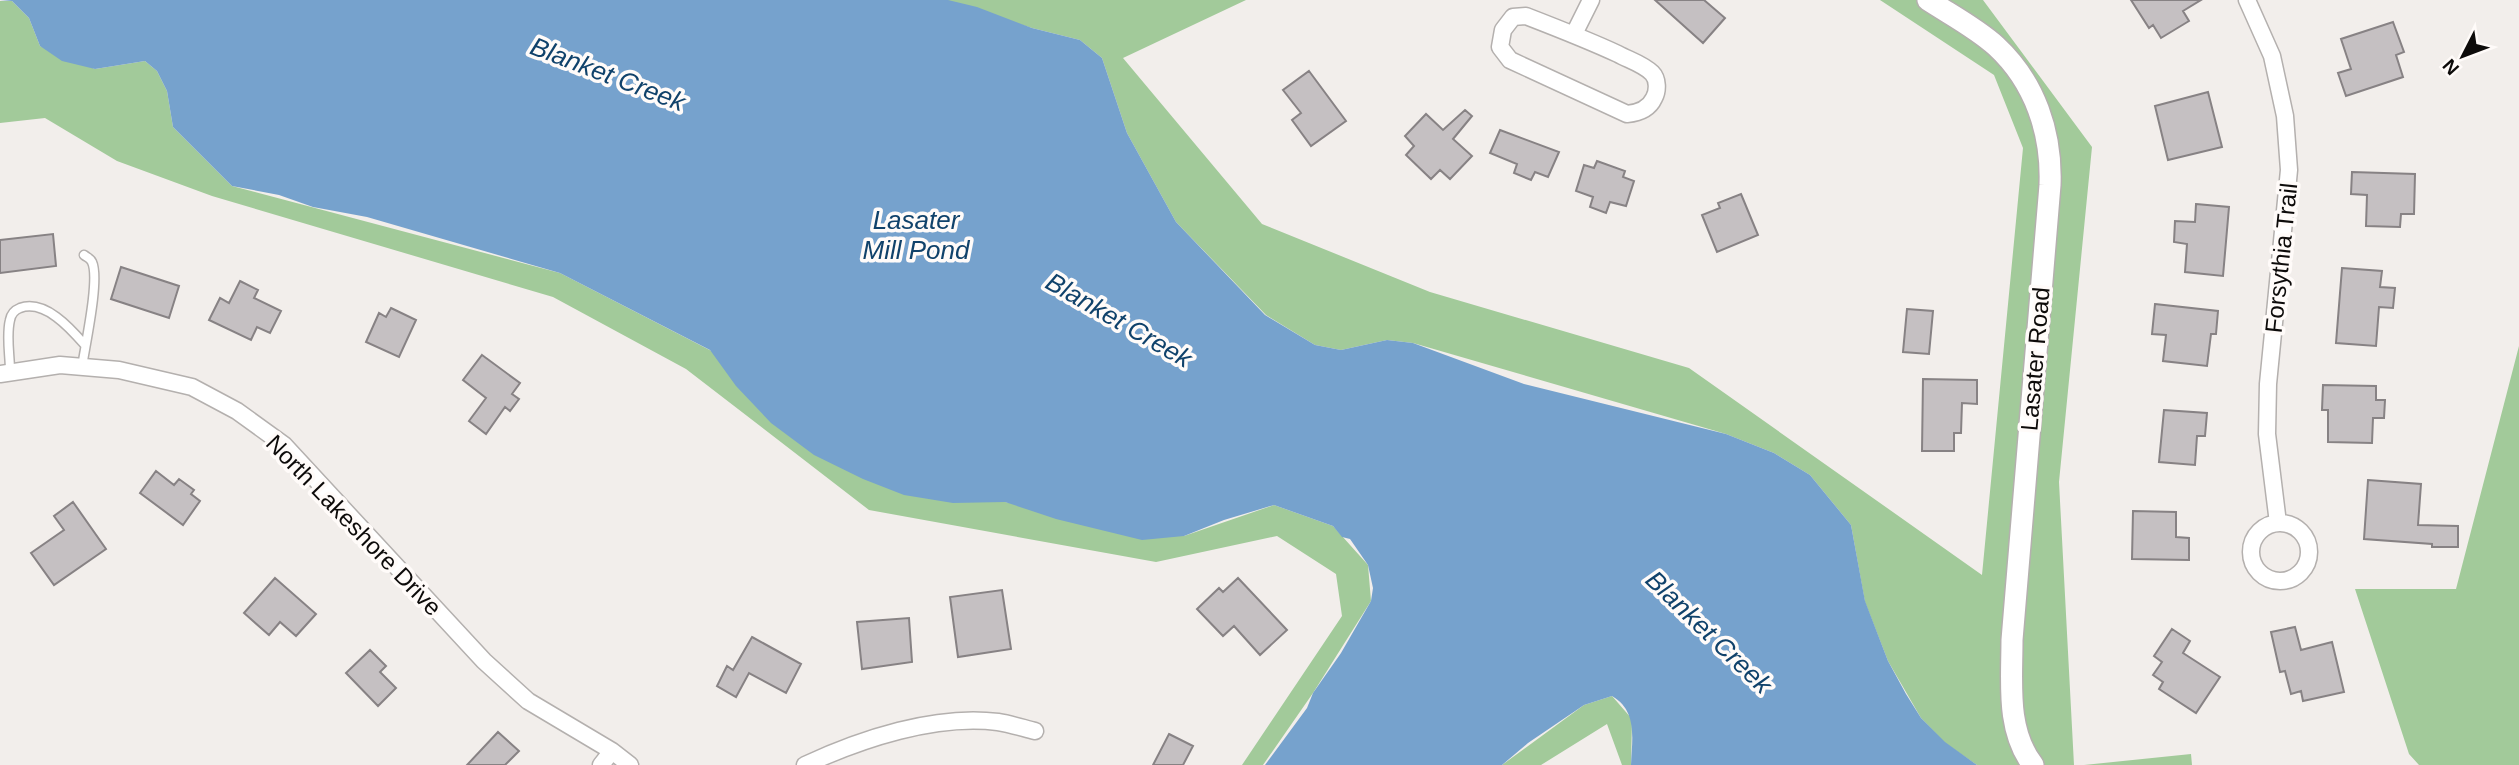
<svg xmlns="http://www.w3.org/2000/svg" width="2519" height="765" font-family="Arial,sans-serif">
<rect width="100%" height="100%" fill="#f2eeeb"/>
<path fill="#a2ca9a" d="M943 0H1246L1123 58 1262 224 1430 292 1689 368 1982 575 2023 148 1994 75 1880 0H1983L2092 147 2059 482 2074 765H1977L1945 743 1921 718 1888 661 1865 602 1851 525 1810 475 1774 453 1726 434 1413 343 1387 340 1341 350 1315 345 1266 315 1176 222 1127 133 1102 58 1080 40 1032 28Z
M0 1H12L29 18 40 46 95 69 145 61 157 71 167 91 173 127 232 186 560 273 1005 502 1184 536 1274 505 1333 526 1368 565 1371 601 1313 693 1263 765H1242L1342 616 1336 574 1277 536 1156 562 869 510 686 369 553 297 212 196 117 161 45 118 0 123Z
M2519 346V765H2419L2409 754 2355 589H2456Z
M1612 696 1632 719 1631 765H1622L1607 724 1541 765H1502L1584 705Z
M2191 754 2192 765H2084Z"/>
<path fill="#76a2cd" d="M0 0H948L977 7 1032 28 1080 40 1102 58 1127 133 1176 222 1265 315 1315 345 1341 350 1387 340 1413 343 1524 384 1726 434 1774 453 1810 475 1851 525 1865 601 1888 661 1906 694 1921 718 1945 742 1977 765H1631C1632 739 1638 711 1612 696L1584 705 1528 743 1502 765H1265L1307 708 1313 693 1341 653 1371 601 1373 588 1368 565 1350 539 1342 537 1333 526 1274 505 1224 520 1184 536 1142 540 1056 519 1005 502 953 503 904 495 863 479 814 455 771 423 736 386 710 350 560 273 367 217 313 207 279 195 232 186 173 127 167 91 157 71 145 61 95 69 62 61 40 46 29 18 12 1Z"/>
<path fill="#c5c0c2" stroke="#878284" stroke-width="2" d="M1655 0H1704L1725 18 1703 43Z
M2131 0H2201L2183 11 2189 21 2161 38 2153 25 2149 28Z
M2393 22 2404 52 2396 55 2403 77 2346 96 2338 73 2351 69 2341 39Z
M1309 71 1346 121 1311 146 1292 120 1301 113 1283 90Z
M2208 92 2222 147 2168 160 2155 106Z
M1465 110 1472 116 1453 139 1472 156 1450 179 1440 170 1431 179 1406 155 1414 146 1405 136 1426 114 1443 130Z
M1500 130 1559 152 1548 177 1535 172 1531 180 1514 173 1517 164 1490 153Z
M1597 161 1625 171 1623 177 1634 181 1626 206 1610 202 1606 213 1590 207 1593 197 1576 191 1584 165 1594 168Z
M2352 172 2415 174 2414 214H2401L2400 227 2366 226 2367 195 2351 194Z
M1741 194 1758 235 1717 252 1702 215 1720 208 1718 203Z
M2196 204 2229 207 2223 276 2185 272 2187 244 2174 242 2175 221 2195 222Z
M53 234 56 266 0 273V240Z
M121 267 179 286 169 318 111 299Z
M2342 268 2382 271 2380 287 2395 288 2393 308 2379 307 2376 346 2336 343Z
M240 281 258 290 254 298 281 311 270 333 257 327 251 340 209 320 220 298 229 303Z
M2155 304 2218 311 2216 334H2211L2207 366 2163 361 2166 335 2152 334Z
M391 308 416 320 399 357 366 342 379 313 386 317Z
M1907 309 1933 311 1929 354 1903 352Z
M482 355 520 383 512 394 519 399 510 411 505 407 486 434 469 421 486 398 463 380Z
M1923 379 1977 380V404L1962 403 1961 433H1954V451H1922Z
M2323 385 2376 386V400H2385L2384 418H2373L2372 443 2328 442V410H2322Z
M2164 410 2207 413 2205 436H2197L2195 465 2159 462Z
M156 471 174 485 179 479 194 490 191 494 200 501 183 525 140 493Z
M2368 480 2421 484 2418 525 2458 526V547H2432V544L2364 539Z
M73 502 106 549 54 585 31 553 64 530 54 516Z
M2133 511 2176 512V537L2189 538V560L2132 559Z
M275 578 316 614 296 636 280 622 269 635 244 613Z
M1238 578 1287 630 1260 655 1234 626 1223 636 1197 609 1219 588 1223 592Z
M1002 590 1011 649 958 657 950 597Z
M909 618 912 662 862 669 857 622Z
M2295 627 2301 650 2332 642 2344 692 2303 701 2301 691 2291 694 2285 671 2280 672 2271 632Z
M2172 629 2190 641 2183 653 2220 677 2196 713 2159 689 2163 682 2153 675 2162 662 2154 656Z
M752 637 801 664 786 693 749 673 736 697 717 686 727 666 733 670Z
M370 650 386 666 380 672 396 688 378 706 346 673Z
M498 732 519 751 505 765H467Z
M1169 734 1193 746 1183 765H1153Z"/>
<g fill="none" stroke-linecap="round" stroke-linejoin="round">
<g stroke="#b4b0ae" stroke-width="11">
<path id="lane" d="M82 367C85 346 100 279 92 262 90 258 88 258 84 255
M10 371C10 355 6 336 10 320 11 314 15 310 20 308 45 299 71 329 85 345"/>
</g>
<g stroke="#b4b0ae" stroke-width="19">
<path id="street" d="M2247 0 2272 56 2285 116 2289 170 2268 384 2267 434 2278 523
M1526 16C1557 28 1588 40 1618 54 1629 60 1643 64 1652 73 1658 79 1658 91 1654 98 1649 109 1638 113 1627 114L1510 60 1500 47 1503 30 1513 17Z
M1574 34 1591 0
M0 374 60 365 119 370 192 387 237 411 284 445 484 661 528 701 612 751 630 765
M2251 552a29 29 0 1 1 58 0a29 29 0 1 1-58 0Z
M601 765 612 751
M805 765C861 739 936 714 998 722 1011 724 1023 728 1035 731"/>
</g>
<g stroke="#b4b0ae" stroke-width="24">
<path id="secondary" d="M1928 0C1951 15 1976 28 1996 46 2035 82 2052 133 2050 185L2012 640C2012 683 2006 730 2033 765"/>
</g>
<use href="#lane" stroke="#fff" stroke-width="8"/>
<use href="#street" stroke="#fff" stroke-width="16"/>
<use href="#secondary" stroke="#fff" stroke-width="21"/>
</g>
<g text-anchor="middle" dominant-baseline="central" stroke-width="7" stroke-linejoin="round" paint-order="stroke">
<g font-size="24" fill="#0d0b0a" stroke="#fffbf9">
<text transform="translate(2281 258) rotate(-84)">Forsythia Trail</text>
<text transform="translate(2035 359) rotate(-85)">Lasater Road</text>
<text transform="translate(354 525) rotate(46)">North Lakeshore Drive</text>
</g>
<g font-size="26" font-style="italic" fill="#10426b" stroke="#fffbf9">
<text transform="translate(608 74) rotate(21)">Blanket Creek</text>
<text x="916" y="220">Lasater<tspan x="916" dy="30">Mill Pond</tspan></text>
<text transform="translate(1119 320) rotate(30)">Blanket Creek</text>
<text transform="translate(1709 632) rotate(44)">Blanket Creek</text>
</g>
</g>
<g transform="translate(2463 56) rotate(228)" stroke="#fffbf9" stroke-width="5" paint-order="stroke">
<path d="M0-5L12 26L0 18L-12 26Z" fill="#0d0b0a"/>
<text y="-10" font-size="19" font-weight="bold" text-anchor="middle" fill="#0d0b0a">N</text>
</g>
</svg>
